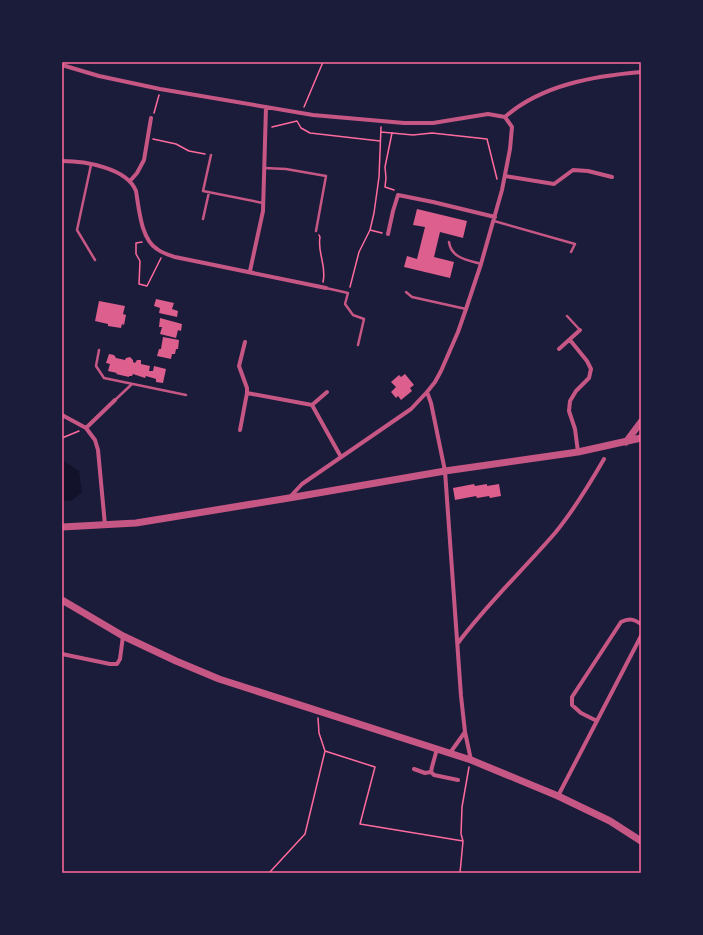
<svg xmlns="http://www.w3.org/2000/svg" width="703" height="935" font-family="'Nunito Sans',sans-serif">
<rect width="100%" height="100%" fill="#1b1b3a"/>
<path fill="#12122b" d="M62 460 79 471 82 492 71 501 62 500Z"/>
<path fill="#dd5f8e" d="M417 209 467 221 463 238 440 232 434 257 454 262 450 278 404 267 407 256 417 259 425 227 413 225Z
M156 299 174 303 172 309 178 311 177 317 159 313 160 308 154 306Z
M99 301 125 306 123 314 126 315 124 325 122 324 121 328 108 326V324L95 321Z
M160 318 182 324 181 331 178 330 176 338 160 334 162 327H159Z
M163 337 179 340 178 349H176L175 354H172L171 359 157 356 159 349H161Z
M109 354 114 355 116 358 125 360 126 358 130 357 133 360V362L135 363 137 360H141V364L150 366 149 371H153L154 366 166 369 163 383 156 382V379L146 376 145 378 133 374 132 376H129V377L116 374 117 373 108 371 110 364 106 363Z
M405 374 414 385 410 388 412 391 401 400 398 396 396 398 391 392 396 387 391 382 399 375 401 377Z
M474 484 475 486 487 484V486L499 484 501 496 490 498 489 496 477 498 476 496 455 500 453 488Z"/>
<g fill="none" stroke-linecap="round" stroke-linejoin="round">
<path stroke="#ff6b9d" stroke-width="1.5" d="M304 107 323 62
M154 113 159 95
M272 127 297 121 301 128 310 133 380 141
M381 132 413 135 432 133 487 139 497 179
M392 133 385 167 386 178 385 187 394 190
M153 139 176 144 189 151 205 154
M370 230 382 233
M319 235 320 237C317 253 327 265 323 282
M142 242 136 243V254L140 261 139 284 147 286 161 258
M350 287 359 252 370 230 374 213 379 177 381 127
M62 438 79 431
M325 751 375 767 360 824 463 841
M269 873 305 834 325 751 319 733 318 718
M460 873 463 841 461 834 462 807 469 767"/>
<path stroke="#c65784" stroke-width="2.5" d="M211 155 203 191 263 203
M91 165 77 230 95 260
M264 168 286 169 326 176 316 231
M203 219 209 192
M494 221 575 244 571 252
M449 242C451 258 467 260 481 264
M326 288 348 293 345 304 353 315 364 319 358 345
M406 292 412 297 466 309
M567 316 580 330
M99 350 96 366 104 378 186 395
M115 400 132 384"/>
<path stroke="#c65784" stroke-width="4" d="M62 65 99 76 160 89 313 115 404 123H433L488 114 505 117
M505 117C541 85 594 76 641 72
M62 161C85 161 127 168 136 191 139 209 141 239 157 249 162 253 169 255 175 257L326 288
M505 176 554 184 573 170 588 171 612 177
M130 181 137 173 144 160 151 118
M388 234 393 211 398 195 433 202 495 217
M250 271 263 211 266 107
M570 340 587 361 591 369 589 378 576 391 570 401 569 411 575 429 578 452
M245 342 239 366 247 388V393
M559 349 580 330
M427 392 431 403 445 471 461 696 465 732 471 760
M312 405 341 457
M62 415 86 428
M240 430 247 393 312 405 327 392
M290 497 302 484 411 409 427 392 435 382 441 371 458 332 466 309 481 264 502 190 510 149 512 127 505 117
M105 525 98 450 95 440 86 428 115 400
M458 643C487 604 523 570 555 533 574 510 589 485 604 459
M62 654 110 664H117L120 659 123 636
M597 721 581 713 572 705V697L621 622C629 618 634 619 641 624
M437 749 432 767 431 772 434 775 458 780
M450 753 465 732
M414 769 425 773 431 772
M558 796 641 636"/>
<path stroke="#c65784" stroke-width="7" d="M626 442 641 422
M62 527 136 523 289 498 445 471 578 452 641 438
M62 600 123 636 176 661 219 679 471 760 558 796 610 821 641 841"/>
</g>
<rect width="703" height="935" fill="none" stroke="#1b1b3a" stroke-width="126"/>
<rect x="63" y="63" width="577" height="809" fill="none" stroke="#ff6b9d" stroke-width="1.5"/>
</svg>
